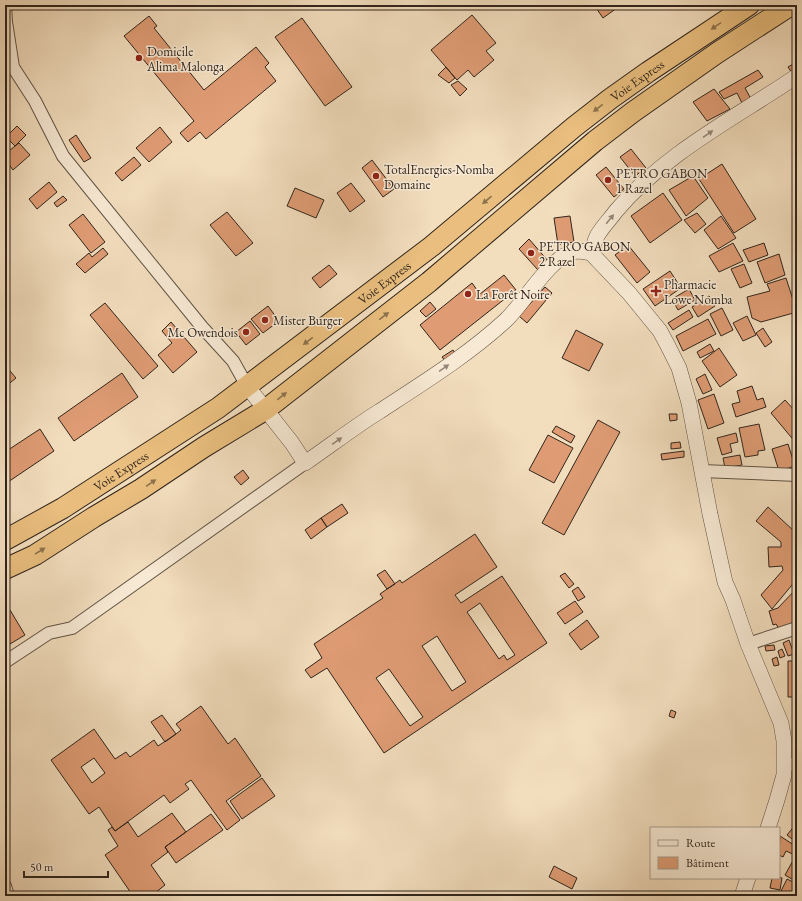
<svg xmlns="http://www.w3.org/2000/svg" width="802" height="901" font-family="'EB Garamond',serif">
<rect width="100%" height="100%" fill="#f2ddbd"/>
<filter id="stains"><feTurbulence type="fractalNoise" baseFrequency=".005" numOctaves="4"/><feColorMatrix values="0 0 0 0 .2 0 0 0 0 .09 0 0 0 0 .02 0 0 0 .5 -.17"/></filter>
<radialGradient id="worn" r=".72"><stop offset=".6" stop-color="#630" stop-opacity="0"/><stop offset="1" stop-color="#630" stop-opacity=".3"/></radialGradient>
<path fill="#df9c74" stroke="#30251c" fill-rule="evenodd" d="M594 5H621L603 18Z
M472 15 496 43 486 51 494 60 474 77 468 70 457 80 431 50Z
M149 16 157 26 154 28 204 90 256 47 269 63 265 67 276 81 206 139 200 132 188 142 180 133 194 121 124 36Z
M302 18 352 87 325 106 275 37Z
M795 63 797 67V70L792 73 788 67Z
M446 67 455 78 449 83 438 75Z
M758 70 763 77 745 88 751 99 742 103 737 93 724 99 719 92Z
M458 81 467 89 460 96 451 85Z
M714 89 730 109 707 121 693 102Z
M17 126 26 135 15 146 6 137Z
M160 127 172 142 149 162 136 148Z
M76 135 91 158 84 162 69 140Z
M19 143 30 155 13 170 5 159V154Z
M631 149 646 168 635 176 620 157Z
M134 157 141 165 122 181 115 173Z
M372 160 394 189 383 197 362 168Z
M722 164 756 219 734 233 699 179Z
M606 167 624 189 614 197 596 175Z
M693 176 708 198 686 216 669 190Z
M49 182 57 192 37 209 29 199Z
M351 183 365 201 350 212 337 193Z
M295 188 324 200 316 218 287 206Z
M663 193 682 220 650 243 631 216Z
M63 196 67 200 57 207 54 203Z
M227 212 253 243 236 256 210 225Z
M697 213 706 224 695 233 684 220Z
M83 214 105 242 91 253 69 225Z
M570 216 574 242 558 245 554 218Z
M721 216 736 238 718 249 704 230Z
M529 239 548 261 538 270 519 249Z
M733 243 743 261 719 272 709 256Z
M764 243 768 255 749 262 743 250Z
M628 245 650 272 637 283 615 255Z
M103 248 108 254 85 273 76 264 89 253 92 257Z
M779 254 785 275 765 283 757 262Z
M744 264 752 283 740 288 731 269Z
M329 265 337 274 320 288 312 278Z
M670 271 681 288 655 306 643 289Z
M504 275 516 290 440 350 420 325 472 283 480 294Z
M786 278 797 312 761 322 752 318 747 297 770 291 767 284Z
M545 287 552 293 527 323 519 316Z
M689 289 695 300 678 310 672 299Z
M709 296 715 306 698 317 692 307Z
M430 302 436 309 426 317 420 311Z
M105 303 158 366 143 379 90 315Z
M268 306 279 321 263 333 251 319Z
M722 308 733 330 721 336 710 314Z
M689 310 693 317 673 330 668 323Z
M747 316 756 335 743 341 733 323Z
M708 319 716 334 683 351 676 336Z
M250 321 260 334 246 345 236 332Z
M171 322 197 352 173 373 158 355 172 343 162 331Z
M763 328 772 342 765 347 756 333Z
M576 330 603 344 589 371 562 358Z
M710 344 714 351 700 358 697 352Z
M719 348 737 375 720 387 702 361Z
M453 350 456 355 446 362 442 357Z
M5 365 16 378 5 387Z
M122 373 138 397 74 441 58 418Z
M705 374 712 390 703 394 696 379Z
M752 386 757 400 763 398 766 407 736 417 732 404 740 402 737 391Z
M714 394 724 423 708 429 698 400Z
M785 400 797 413 796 443 771 413Z
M669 414H677V420L670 421Z
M598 420 620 432 564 535 542 523Z
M759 424 765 450 758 451V455L745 457 739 428Z
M556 426 575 436 571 443 552 432Z
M40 429 54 451 5 484V452Z
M736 433 738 442 730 444 732 452 722 455 717 438Z
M548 435 573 448 554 483 529 470Z
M680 442 681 448 671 449V443Z
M788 444 795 466 779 471 772 449Z
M684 451V457L662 460 661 454Z
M740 455 742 465 725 468 723 458Z
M243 470 249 478 241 485 234 477Z
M342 504 348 513 327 527 321 518Z
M768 507 794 531 797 530V579L772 609 761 595 783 570 782 566 769 567 768 547H781V542L756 521Z
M321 518 327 527 311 539 305 530Z
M475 534 497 567 455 595 461 603 502 576 547 643 384 753 327 668 311 678 305 670 322 658 314 644 383 598 380 594 400 580 402 583ZM480 603 515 655 507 660 504 655 499 659 467 612ZM437 636 466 682 452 691 422 646ZM389 669 423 717 410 726 376 678Z
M385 570 395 584 387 589 377 575Z
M565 573 574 584 569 588 560 576Z
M578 587 585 597 578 601 572 591Z
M797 588V622L795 624 779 629 776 624 773 625 769 611 778 608Z
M575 601 583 612 565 624 557 613Z
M10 610 25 635 5 647V613Z
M587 620 599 637 581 650 569 634Z
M789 640 794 654 788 656 783 643Z
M774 645 775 650 766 651 765 646Z
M782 649 785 656 780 658 778 651Z
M777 657 779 665 774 666 772 659Z
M788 661H797V697H788Z
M201 706 228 744 235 738 261 776 226 801 240 820 227 830 191 780 185 784 189 789 170 803 164 795 115 831 99 807 89 814 51 760 94 729 115 759 126 752 130 757 154 740 158 746 176 734 181 730 176 724ZM94 758 105 773 92 783 81 767Z
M671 710 676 712 674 718 669 716Z
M162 715 176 734 165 742 151 722Z
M262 778 275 796 242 819 230 801Z
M172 813 186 832 165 847 168 852 151 865 165 885 151 896H133L105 855 118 846 108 830 112 827 115 831 128 822 138 837Z
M211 814 223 830 176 863 165 847Z
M796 824 797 825V843L787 835Z
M780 836 797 847V856L786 851 783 857 779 855Z
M795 857 797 858V882L785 875Z
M554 866 577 878 572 889 549 877Z
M779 877 782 878 780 890 770 888 772 878Z
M787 879 797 884 794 893 789 891 787 894 781 891Z
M553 891 563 896H550Z"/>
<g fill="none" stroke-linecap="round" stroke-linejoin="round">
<g stroke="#605344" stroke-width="14">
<path id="minor" d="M5 5 6 22 13 67 35 101 63 156 202 327 233 361 247 386
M702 471 797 475
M748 644 797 628
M5 662 49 633 72 628 305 463
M785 764 797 765
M5 886 8 896"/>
</g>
<g stroke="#605344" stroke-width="16">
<path id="tertiary" d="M591 253C594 246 595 238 599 233 604 225 611 218 616 211 665 153 735 118 797 76
M247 386 292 443 305 463C330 446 354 427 380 411 423 383 468 355 506 320 524 303 550 257 573 252 579 250 586 252 591 253L629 293 660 331 668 346 679 368 689 403 710 514 725 582 733 600 748 644 781 723 784 741V775L777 800 768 828
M742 896 748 878"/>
</g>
<g stroke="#30251c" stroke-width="22">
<g id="trunk">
<path id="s1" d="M5 540 63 508 218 408 432 246 574 127 610 99 648 72 749 5"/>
<path d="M5 569 35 555 94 517 141 489 204 447 265 410 429 282 595 141 633 112 717 53 791 5"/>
</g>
</g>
<use href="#minor" stroke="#f7e9d4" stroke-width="12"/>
<use href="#tertiary" stroke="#f7e9d4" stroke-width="15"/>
<use href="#trunk" stroke="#e9be7e" stroke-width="20"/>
</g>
<defs><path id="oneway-solid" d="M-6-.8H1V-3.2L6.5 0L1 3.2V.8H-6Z"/></defs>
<g fill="#8c724d">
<use href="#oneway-solid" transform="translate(716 26) rotate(146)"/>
<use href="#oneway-solid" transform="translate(598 108) rotate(142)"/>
<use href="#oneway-solid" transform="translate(487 200) rotate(140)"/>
<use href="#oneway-solid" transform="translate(384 316) rotate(-38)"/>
<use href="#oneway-solid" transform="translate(308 341) rotate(143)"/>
<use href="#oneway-solid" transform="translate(282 396) rotate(-39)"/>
<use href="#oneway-solid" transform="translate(151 483) rotate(-34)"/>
<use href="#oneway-solid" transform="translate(40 551) rotate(-32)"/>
</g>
<g fill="#948778">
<use href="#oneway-solid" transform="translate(708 134) rotate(-34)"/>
<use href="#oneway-solid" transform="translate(610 219) rotate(-51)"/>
<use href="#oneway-solid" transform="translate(444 368) rotate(-35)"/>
<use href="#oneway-solid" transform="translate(337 441) rotate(-35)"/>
</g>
<g fill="#8f2418" stroke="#f7e9d4" stroke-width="1.5">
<circle cx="139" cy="58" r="4"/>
<circle cx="376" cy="176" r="4"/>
<circle cx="608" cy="180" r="4"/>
<circle cx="531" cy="253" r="4"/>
<path d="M654 285h4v4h4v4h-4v4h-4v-4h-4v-4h4z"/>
<circle cx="468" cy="294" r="4"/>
<circle cx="265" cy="320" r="4"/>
<circle cx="246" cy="332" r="4"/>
</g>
<g text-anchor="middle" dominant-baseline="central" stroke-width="3" stroke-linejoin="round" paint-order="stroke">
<g font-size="13" fill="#30251c" stroke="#f7e9d4" text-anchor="start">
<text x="147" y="51">Domicile<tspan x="147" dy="15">Alima Malonga</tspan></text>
<text x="384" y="169">TotalEnergies-Nomba<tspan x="384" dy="15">Domaine</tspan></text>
<text x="616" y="173">PETRO GABON<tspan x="616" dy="15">1 Razel</tspan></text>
<text x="539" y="246">PETRO GABON<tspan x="539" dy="15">2 Razel</tspan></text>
<text x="664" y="284">Pharmacie<tspan x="664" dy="15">Lowe Nomba</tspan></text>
<text x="476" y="294">La Forêt Noire</text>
<text x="273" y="320">Mister Burger</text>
<text x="238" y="332" text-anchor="end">Mc Owendois</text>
</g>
<g font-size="13" fill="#30251c" stroke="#f7e9d4">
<text stroke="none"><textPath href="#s1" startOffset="783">Voie Express</textPath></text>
<text stroke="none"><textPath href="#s1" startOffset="459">Voie Express</textPath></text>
<text stroke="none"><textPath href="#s1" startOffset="135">Voie Express</textPath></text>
</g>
</g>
<rect width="802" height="901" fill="none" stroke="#f2ddbd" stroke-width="20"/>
<rect x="6" y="6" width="790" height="889" fill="none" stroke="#30251c" stroke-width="2"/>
<rect x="10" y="10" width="782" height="881" fill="none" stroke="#30251c"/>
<rect x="650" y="827" width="130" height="52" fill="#f7e9d4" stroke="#a79b8a"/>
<rect x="658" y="840" width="20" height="6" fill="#f7e9d4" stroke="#a79b8a"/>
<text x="686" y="847" font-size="12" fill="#30251c">Route</text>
<rect x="658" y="857" width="20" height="12" fill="#df9c74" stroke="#a79b8a"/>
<text x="686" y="867" font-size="12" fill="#30251c">Bâtiment</text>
<path d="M24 871v6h84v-6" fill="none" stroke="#30251c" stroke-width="2"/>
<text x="30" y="871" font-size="12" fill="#30251c" stroke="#f7e9d4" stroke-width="3" paint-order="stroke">50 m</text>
<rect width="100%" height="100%" filter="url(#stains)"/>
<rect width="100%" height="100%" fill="url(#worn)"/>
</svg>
